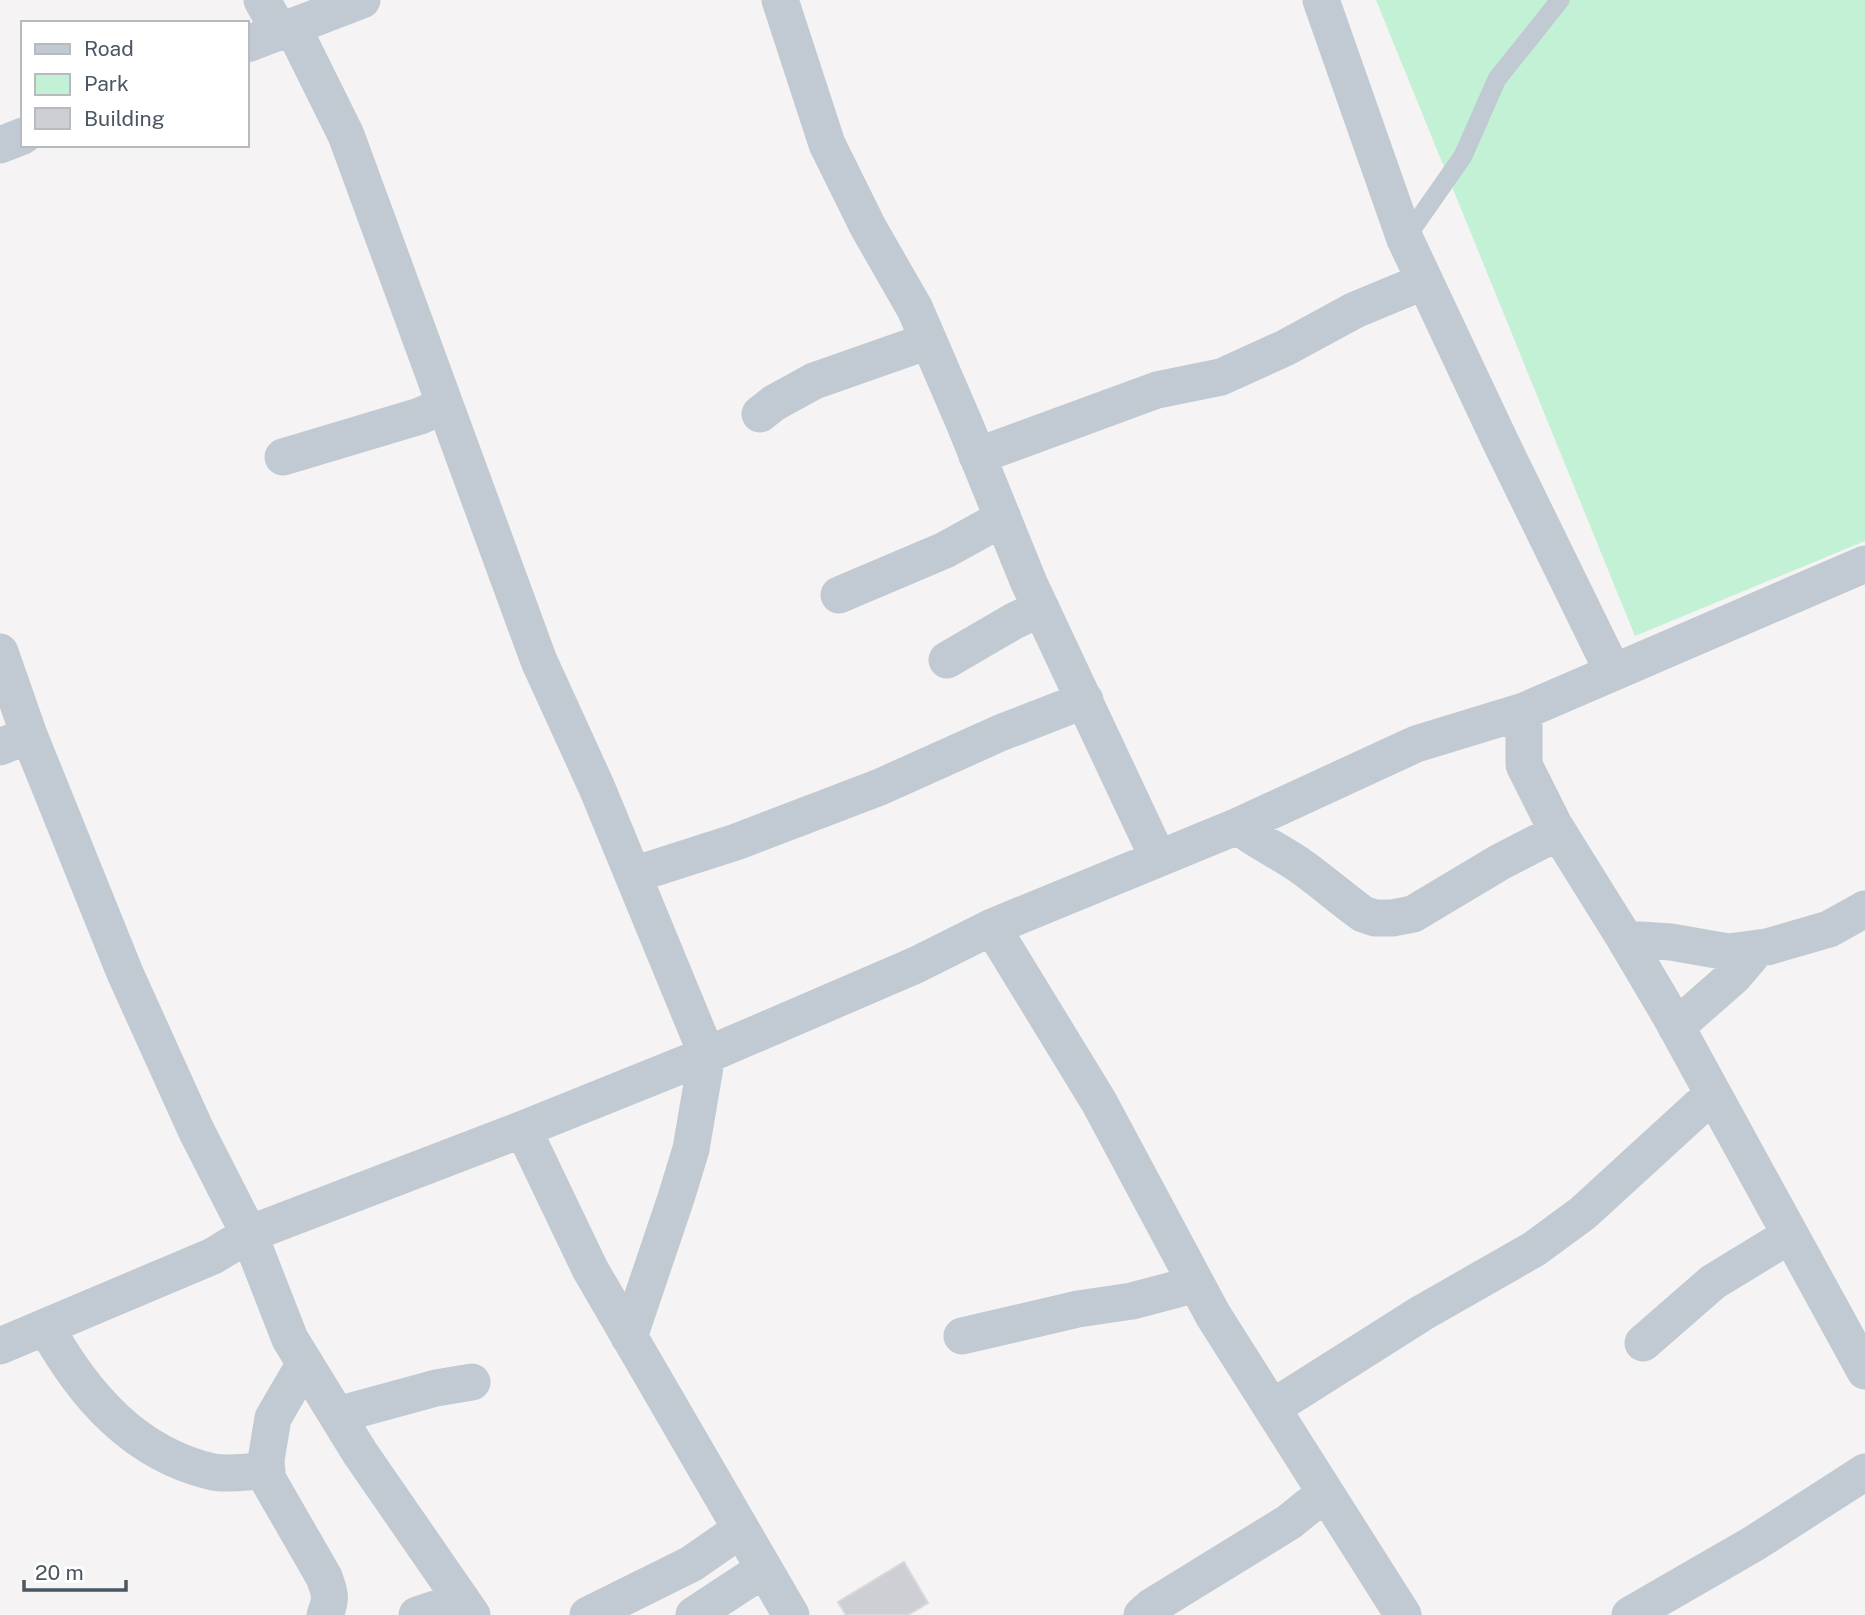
<svg xmlns="http://www.w3.org/2000/svg" width="1865" height="1615" font-family="'Public Sans',sans-serif">
<rect width="100%" height="100%" fill="#f5f3f3"/>
<path fill="#c3f1d5" d="M1376 0H1865V541L1635 636Z"/>
<path fill="#cdcfd5" stroke="#d7d9de" stroke-width="2" d="M904 1562 928 1603 908 1615H846L838 1602Z"/>
<g fill="none" stroke-linecap="round" stroke-linejoin="round">
<path stroke="#c1cad2" stroke-width="19" d="M1405 239 1463 156 1497 79 1560 0"/>
<path stroke="#c1cad2" stroke-width="37" d="M262 0 279 31
M780 0 827 144 868 227 915 309 965 425 1029 583 1158 858
M1321 0 1405 239 1501 443 1613 672
M292 26 346 135 539 661 597 788 707 1055 691 1149 676 1198 629 1337
M247 44 362 0
M0 145 23 136
M760 414 774 403 814 381 928 341
M977 456 1157 390 1221 377 1285 348 1355 310 1425 281
M283 457 420 416 445 405
M839 595 945 550 1003 518
M0 652 29 735 125 973 196 1130 249 1234 290 1339 360 1453 472 1615
M947 660 1014 621 1041 608
M1524 711V765L1554 825 1625 939 1671 1017 1865 1371
M0 747 29 735
M1238 826C1258 842 1281 852 1302 867 1323 882 1342 899 1363 914L1375 918H1392L1413 914 1500 862 1558 832
M633 875 736 842 880 787 1000 733 1085 700
M992 927 1099 1102 1213 1315 1403 1615
M1625 939 1671 942 1728 952 1767 947 1829 929 1865 909
M1676 1027 1734 976 1758 948
M523 1129 590 1269 791 1615
M46 1327C83 1394 134 1454 213 1472 229 1475 250 1471 267 1471
M962 1336 1078 1309 1132 1301 1196 1284
M1643 1343 1713 1282 1790 1235
M0 1346 213 1256 249 1234 523 1129 707 1055 916 965 992 927 1238 826 1416 744 1524 711 1865 564
M305 1363 273 1418 266 1460 267 1478 324 1577C330 1593 332 1598 325 1615
M1272 1408 1422 1313 1534 1249 1583 1213 1713 1094
M337 1415 436 1388 472 1382
M417 1615 462 1600
M588 1615 691 1564 740 1530
M694 1615 764 1569
M1142 1615 1151 1607 1289 1522 1325 1493
M1630 1615 1753 1544 1865 1472"/>
</g>
<rect x="21" y="21" width="228" height="126" fill="#ffffff" stroke="#b7bbc0" stroke-width="2"/>
<rect x="35" y="44" width="35" height="10" fill="#c1cad2" stroke="#b7bbc0" stroke-width="2"/>
<text x="84" y="56" font-size="21" fill="#4a5661">Road</text>
<rect x="35" y="74" width="35" height="21" fill="#c3f1d5" stroke="#b7bbc0" stroke-width="2"/>
<text x="84" y="91" font-size="21" fill="#4a5661">Park</text>
<rect x="35" y="108" width="35" height="21" fill="#cdcfd5" stroke="#b7bbc0" stroke-width="2"/>
<text x="84" y="126" font-size="21" fill="#4a5661">Building</text>
<path d="M24 1580v10h102v-10" fill="none" stroke="#4a5661" stroke-width="3.5"/>
<text x="35" y="1580" font-size="21" fill="#4a5661" stroke="#ffffff" stroke-width="5" paint-order="stroke">20 m</text>
</svg>
